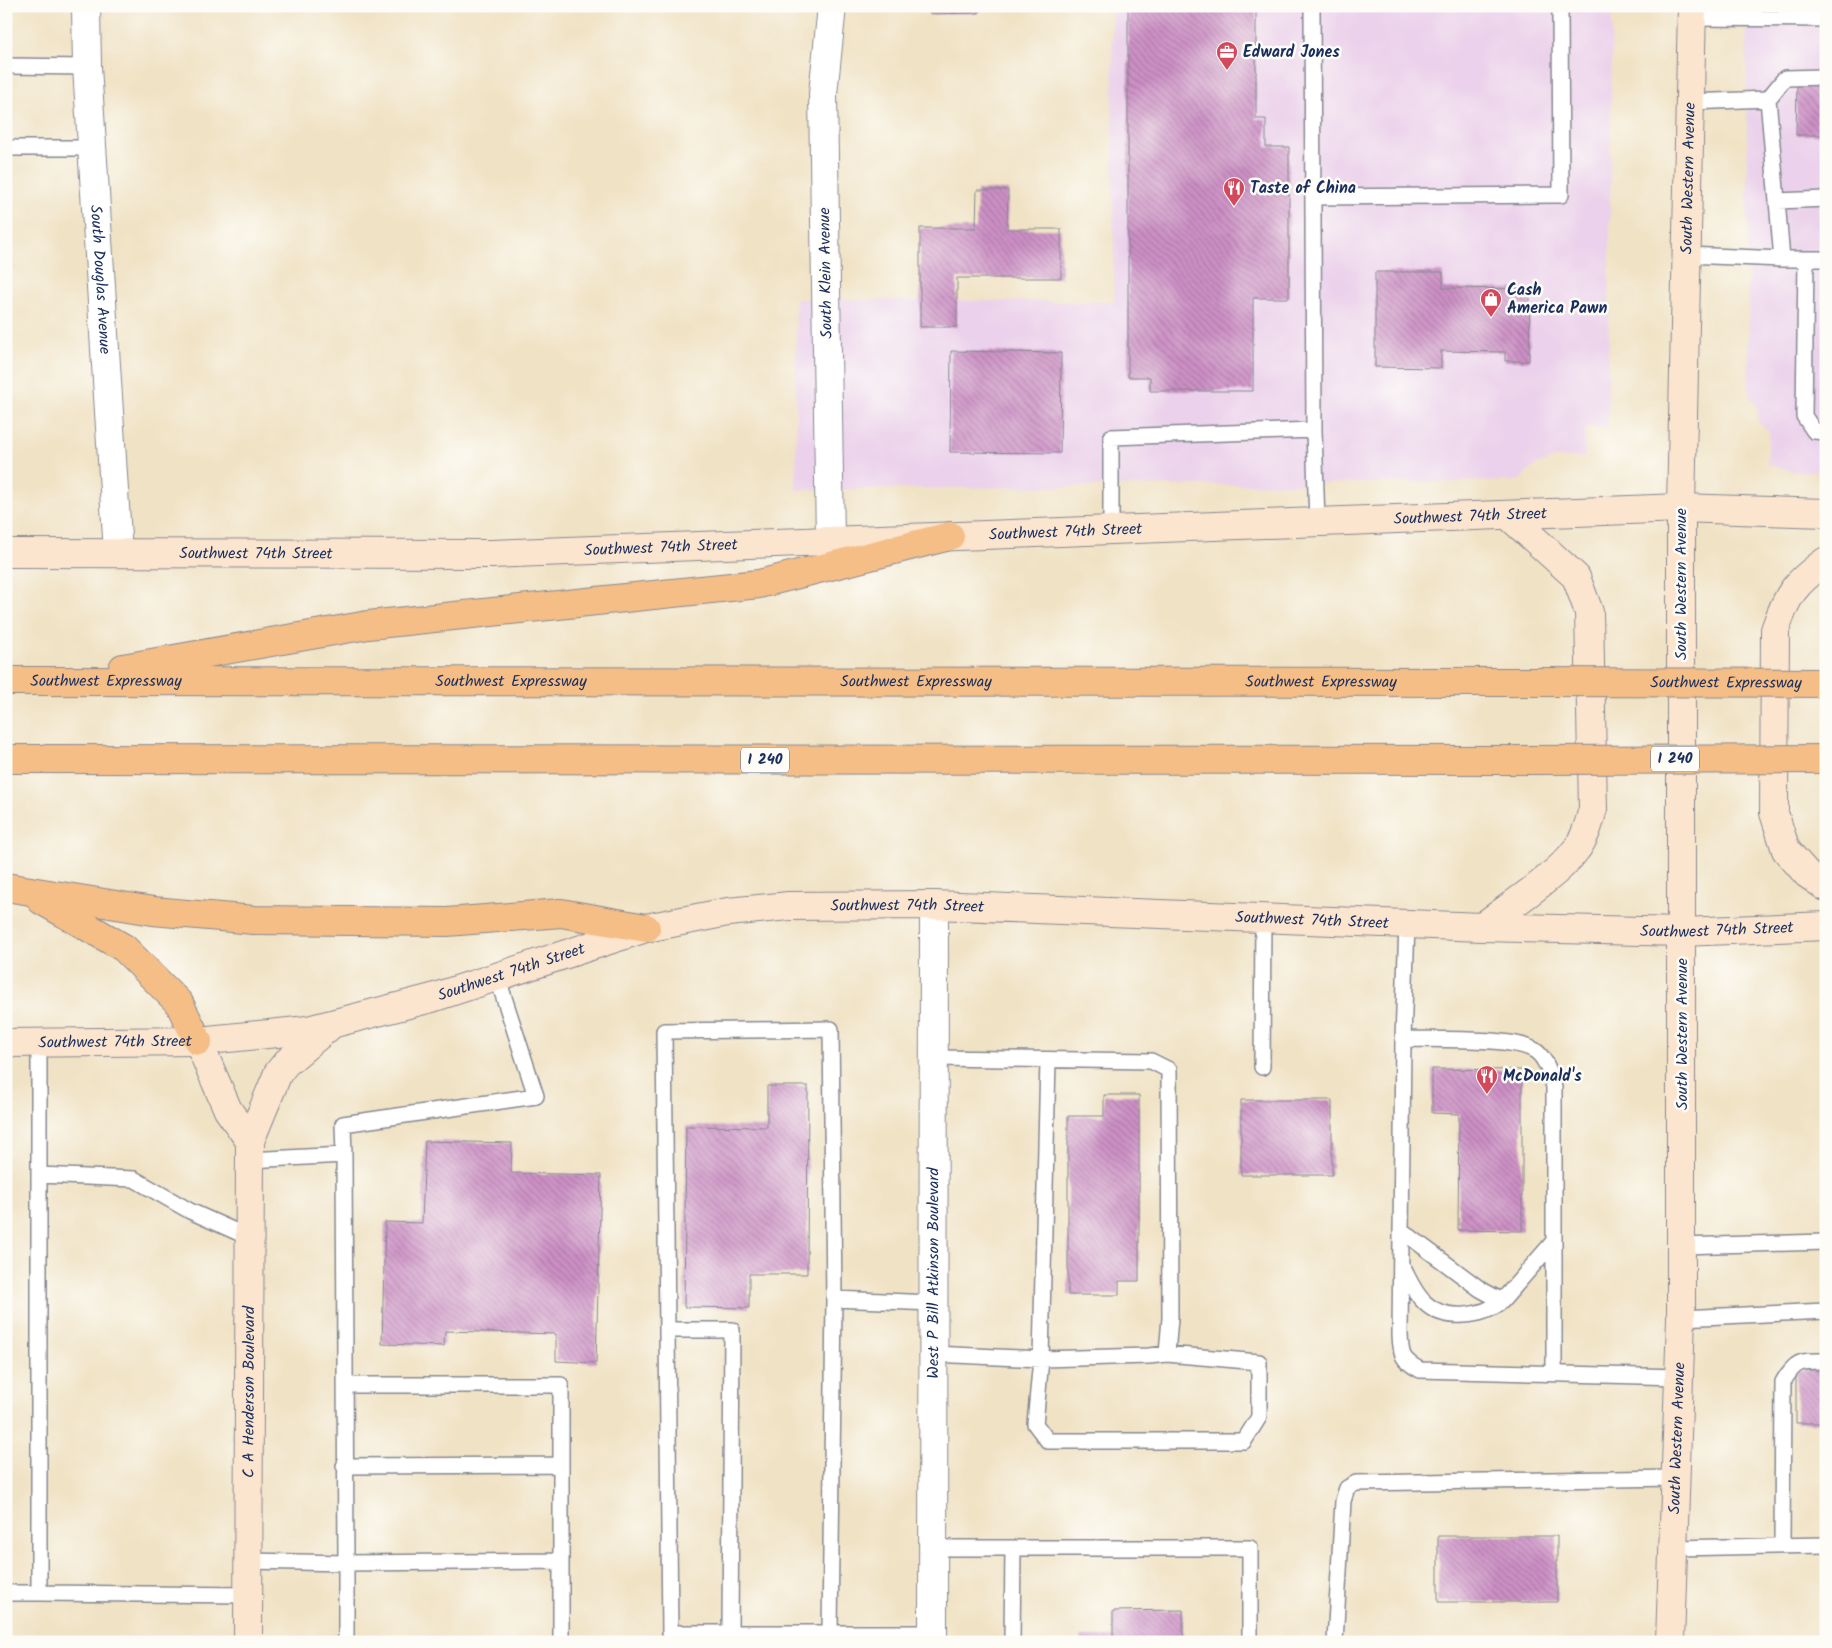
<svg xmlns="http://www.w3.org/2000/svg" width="1832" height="1648" font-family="Kalam,sans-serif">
<defs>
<pattern id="building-back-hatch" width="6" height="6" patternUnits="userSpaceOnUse" patternTransform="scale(1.25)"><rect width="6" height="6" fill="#cd90c5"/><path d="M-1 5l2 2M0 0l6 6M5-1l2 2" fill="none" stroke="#a676a3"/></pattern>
</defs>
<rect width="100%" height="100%" fill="#fdfcf7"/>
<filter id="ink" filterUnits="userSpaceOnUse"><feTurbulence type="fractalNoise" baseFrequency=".02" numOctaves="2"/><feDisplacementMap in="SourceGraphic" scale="10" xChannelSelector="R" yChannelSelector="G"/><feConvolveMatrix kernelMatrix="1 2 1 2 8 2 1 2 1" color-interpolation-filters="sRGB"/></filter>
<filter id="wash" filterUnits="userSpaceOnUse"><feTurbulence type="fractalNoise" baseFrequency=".0096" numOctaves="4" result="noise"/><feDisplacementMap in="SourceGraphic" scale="20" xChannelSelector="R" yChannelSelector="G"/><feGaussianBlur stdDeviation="1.12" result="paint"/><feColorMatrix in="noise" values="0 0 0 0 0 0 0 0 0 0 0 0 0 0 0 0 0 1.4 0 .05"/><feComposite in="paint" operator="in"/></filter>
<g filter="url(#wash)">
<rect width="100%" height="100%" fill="#f0e2c4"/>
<path fill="#ebd1eb" d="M1112 6H1612L1608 426 1585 428V457L1554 458 1535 466 1518 481 796 490V299L1114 302Z
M1746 6H1826V472L1792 471 1767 464 1769 431 1758 422 1757 405 1749 395Z"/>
<g id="blocks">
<path fill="url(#building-back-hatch)" d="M930 6H979V13L930 14Z
M1128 6H1256V119H1266V147H1289V298H1253V391H1150V377H1128Z
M1797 83H1826V135H1796Z
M977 190H1008L1007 229H1061V278H957V327H920V228H976Z
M6 223 10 299 6 300Z
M1375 272H1443V288L1530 289 1529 361H1505V352L1441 351V368L1375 367Z
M951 351 1061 353 1060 453 950 452Z
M1432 1069 1522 1070V1231L1458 1230 1459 1114 1432 1113Z
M767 1086H808L807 1274H749V1308L684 1307 686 1126 767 1127Z
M1104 1095H1139V1281H1119V1295H1068V1116H1104Z
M1241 1100H1332V1175H1241Z
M425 1141 512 1143 511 1173 601 1175 596 1363 556 1361V1334L445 1331 444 1346 382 1344 385 1222 422 1223Z
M1796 1370H1826V1423H1796Z
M1438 1536H1557V1602H1438Z
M1183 1610V1642H1080V1637H1113V1611Z"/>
</g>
</g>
<g filter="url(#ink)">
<use href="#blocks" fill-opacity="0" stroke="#868891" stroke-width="1"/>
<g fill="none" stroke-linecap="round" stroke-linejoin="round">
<g stroke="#868891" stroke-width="18">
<path id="lane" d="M1312 6 1314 430
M1692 18 1826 19
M6 66 87 67
M1690 102 1768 99
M6 148H93
M1313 197 1561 195 1560 6
M1777 201 1768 99 1785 78 1826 77
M1687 255 1782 259 1777 201 1826 199
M1782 259H1826
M1806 259 1804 416 1814 431 1826 432
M1111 530V437L1314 430 1317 523
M1407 924 1403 1039 1400 1335C1401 1356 1402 1360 1420 1370L1679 1377
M1403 1039C1432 1040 1513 1037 1534 1050 1545 1056 1551 1075 1554 1087V1374
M39 1043V1593L248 1595
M1048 1060 1041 1359 1035 1424 1048 1441H1244L1259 1417V1362L1167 1354
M1262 1067 1263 918
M344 1155 343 1124 536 1096 497 976
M39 1175 134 1179 190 1211 248 1237
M1401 1230 1480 1289 1502 1301 1554 1241
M1681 1246 1826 1242
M1402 1266C1409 1279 1414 1293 1425 1303 1445 1322 1483 1317 1502 1301
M1681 1318 1826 1311
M667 1330H732L730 1633
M933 1354 1041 1359 1149 1356 1167 1354 1170 1318 1169 1070 1151 1061 934 1058
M346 1385H561V1642
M344 1466 561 1465
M1782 1546 1783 1382C1796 1359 1802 1361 1826 1361
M933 1548H1250V1642
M1674 1548 1826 1545
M248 1561 346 1563 344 1155 249 1160
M6 1593H39
M830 1633 834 1299
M933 1633H670L664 1031 831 1029 834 1299 933 1303
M346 1642V1563L561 1561
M1012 1642 1013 1548
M1335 1642 1343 1501 1347 1488 1356 1483 1676 1478"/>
</g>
<g stroke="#868891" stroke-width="30">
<g id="street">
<path id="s1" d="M86 6 87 67 118 553"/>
<path d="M830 541 823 94 832 6"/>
<path id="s2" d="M933 1642 934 905"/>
</g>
</g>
<g stroke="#868891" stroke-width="30">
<g id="secondary">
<path id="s3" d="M6 553 492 554 1681 508 1826 513"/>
<path d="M1826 561C1795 583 1787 594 1775 630L1774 813 1786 850 1807 874 1826 887"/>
<path d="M1482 927C1508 907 1557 876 1575 851 1585 839 1589 823 1593 809L1589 612 1576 577 1509 516"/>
<path d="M198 1041 228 1110 250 1141"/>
<path id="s4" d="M6 1043 198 1041 308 1030 432 998 646 928 728 912 789 906 934 905 1482 927 1682 932 1826 926"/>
<path id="s5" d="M248 1642 250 1141 278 1073 286 1063 331 1025"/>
<path id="s6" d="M1670 1642 1681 1318V508L1692 6"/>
</g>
</g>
<g stroke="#868891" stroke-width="30">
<g id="highway">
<path d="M123 668 368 625 759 584 950 536"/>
<path id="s7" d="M6 681 1526 682"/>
<path d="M6 759 1524 760"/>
<path d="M6 887 153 911 254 920 447 922 561 913 646 928"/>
<path d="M41 900 124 948 179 1003 198 1041"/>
</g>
</g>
<use href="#lane" stroke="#fff" stroke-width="15"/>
<use href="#street" stroke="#fff" stroke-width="28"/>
<use href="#secondary" stroke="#fbe5cf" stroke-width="28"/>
<use href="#highway" stroke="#f6be87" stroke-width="28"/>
<g stroke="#868891" stroke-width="30" stroke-linecap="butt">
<g id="highway-bridge">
<path id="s8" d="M1526 682 1826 683"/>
<path d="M1524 760 1826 759"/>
</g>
</g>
<use href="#highway-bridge" stroke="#f6be87" stroke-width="28"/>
</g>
</g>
<defs>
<g id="office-pin" transform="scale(1.125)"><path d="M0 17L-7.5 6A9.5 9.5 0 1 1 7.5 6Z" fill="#d1495b" stroke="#fdfcf7"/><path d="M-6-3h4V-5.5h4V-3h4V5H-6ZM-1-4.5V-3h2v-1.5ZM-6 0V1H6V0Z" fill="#fff"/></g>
<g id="restaurant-pin" transform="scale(1.125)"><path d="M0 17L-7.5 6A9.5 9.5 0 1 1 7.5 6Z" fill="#d1495b" stroke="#fdfcf7"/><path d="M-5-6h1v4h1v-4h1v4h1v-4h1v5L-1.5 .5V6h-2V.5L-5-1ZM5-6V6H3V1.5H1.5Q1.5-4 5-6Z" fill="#fff"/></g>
<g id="shop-pin" transform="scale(1.125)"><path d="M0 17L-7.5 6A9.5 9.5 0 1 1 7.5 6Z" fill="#d1495b" stroke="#fdfcf7"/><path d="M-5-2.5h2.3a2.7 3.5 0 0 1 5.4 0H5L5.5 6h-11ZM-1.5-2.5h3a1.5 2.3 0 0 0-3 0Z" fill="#fff"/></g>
</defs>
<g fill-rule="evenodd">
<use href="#office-pin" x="1227" y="52"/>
<use href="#restaurant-pin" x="1234" y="188"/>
<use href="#shop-pin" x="1491" y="299"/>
<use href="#restaurant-pin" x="1487" y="1076"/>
</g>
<g text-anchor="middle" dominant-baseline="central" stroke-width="5" stroke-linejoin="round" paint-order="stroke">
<g fill="#fdfcf7" stroke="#5f6c8c" stroke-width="1">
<rect x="1651" y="746.5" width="48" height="25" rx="4"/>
<rect x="741" y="747.5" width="48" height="25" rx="4"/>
</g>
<g font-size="15" font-weight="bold" fill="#1b2f5e">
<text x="1675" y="759">I 240</text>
<text x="765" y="760">I 240</text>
</g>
<g font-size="16" font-weight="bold" fill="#1b2f5e" stroke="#fdfcf7" text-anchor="start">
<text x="1243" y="52">Edward Jones</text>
<text x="1250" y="188">Taste of China</text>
<text x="1507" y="290">Cash<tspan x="1507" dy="18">America Pawn</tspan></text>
<text x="1503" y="1076">McDonald's</text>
</g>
<g font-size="16" fill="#1b2f5e" stroke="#fdfcf7">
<text stroke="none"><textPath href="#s6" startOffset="1464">South Western Avenue</textPath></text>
<text transform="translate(826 273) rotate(-91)">South Klein Avenue</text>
<text stroke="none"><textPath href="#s1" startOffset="274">South Douglas Avenue</textPath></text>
<text stroke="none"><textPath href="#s3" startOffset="1465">Southwest 74th Street</textPath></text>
<text stroke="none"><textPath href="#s3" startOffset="1060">Southwest 74th Street</textPath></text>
<text stroke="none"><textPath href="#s3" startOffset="655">Southwest 74th Street</textPath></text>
<text stroke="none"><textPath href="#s3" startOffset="250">Southwest 74th Street</textPath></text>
<text transform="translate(1681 584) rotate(-90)">South Western Avenue</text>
<text stroke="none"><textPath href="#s7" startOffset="100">Southwest Expressway</textPath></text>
<text stroke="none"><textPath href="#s7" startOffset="505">Southwest Expressway</textPath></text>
<text stroke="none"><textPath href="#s7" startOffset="910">Southwest Expressway</textPath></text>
<text stroke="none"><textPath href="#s7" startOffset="1315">Southwest Expressway</textPath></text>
<text stroke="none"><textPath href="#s8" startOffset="200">Southwest Expressway</textPath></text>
<text stroke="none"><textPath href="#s4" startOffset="919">Southwest 74th Street</textPath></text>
<text stroke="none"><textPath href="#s4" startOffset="1324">Southwest 74th Street</textPath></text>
<text stroke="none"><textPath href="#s4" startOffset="1729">Southwest 74th Street</textPath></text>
<text stroke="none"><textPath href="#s4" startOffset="514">Southwest 74th Street</textPath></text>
<text transform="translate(1682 1034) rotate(-90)">South Western Avenue</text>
<text stroke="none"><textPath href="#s4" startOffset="109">Southwest 74th Street</textPath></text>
<text stroke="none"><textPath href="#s2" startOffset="369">West P Bill Atkinson Boulevard</textPath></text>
<text stroke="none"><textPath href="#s5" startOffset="250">C A Henderson Boulevard</textPath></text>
<text stroke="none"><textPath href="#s6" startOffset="204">South Western Avenue</textPath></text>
</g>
</g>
<rect width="1832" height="1648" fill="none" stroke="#fdfcf7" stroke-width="25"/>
</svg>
